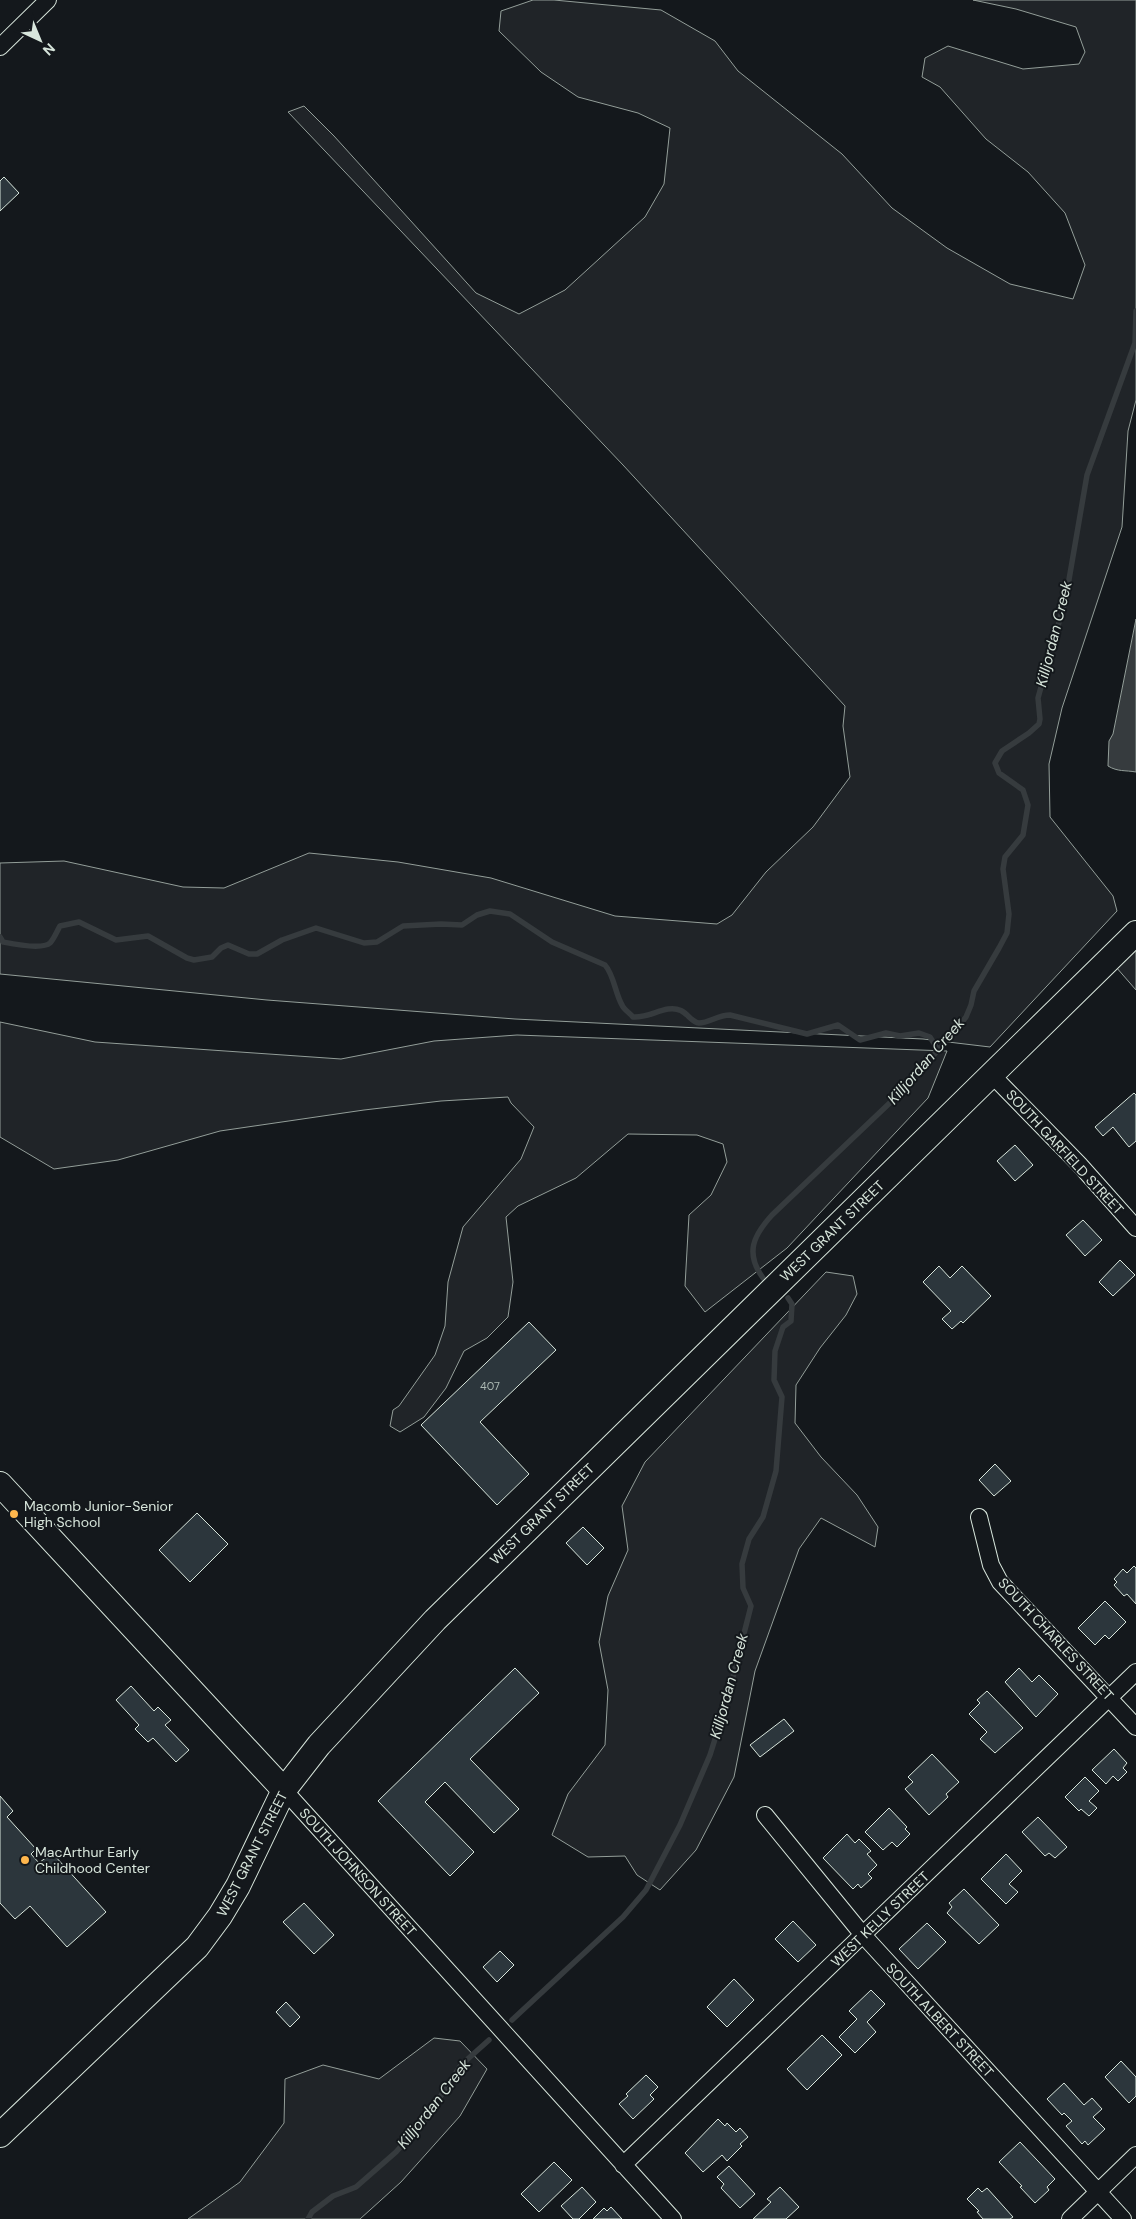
<svg xmlns="http://www.w3.org/2000/svg" width="1136" height="2219" font-family="'DM Sans',sans-serif">
<rect width="100%" height="100%" fill="#14181c"/>
<path fill="#202428" stroke="#939e99" d="M533 0H554L661 10 715 41 738 71 842 154 892 208 947 248 1010 284 1073 299 1085 265 1065 213 1028 172 986 139 940 87 922 77 925 58 948 46 1023 69 1079 64 1085 52 1076 27 1016 9 973 0H1136V400L1128 431 1122 527 1062 708 1049 764 1050 817 1113 896 1117 911 990 1047 923 1039 515 1019 267 1000 0 974V863L64 861 183 887 224 888 309 853 398 862 491 878 615 916 717 924 732 915 766 872 813 827 850 777 843 726 845 706 623 465 288 112 304 106 334 136 476 293 519 314 565 290 645 217 664 184 670 128 638 113 578 97 541 72 499 31 501 11Z
M1136 933V990L1109 959Z
M0 1022 95 1042 341 1059 434 1041 517 1035 947 1051 928 1098 787 1248 705 1312 685 1286 689 1215 711 1195 727 1162 723 1144 697 1135 628 1134 576 1178 518 1206 506 1217 513 1282 508 1317 487 1338 464 1351 446 1388 424 1417 400 1432 390 1426 393 1410 399 1406 435 1355 445 1326 448 1282 463 1227 521 1159 534 1127 511 1103 508 1097 441 1101 364 1110 220 1131 118 1160 54 1169 0 1137Z
M826 1272 853 1276 857 1294 846 1315 820 1348 796 1385 795 1423 821 1457 857 1495 878 1527 875 1547 821 1518 799 1549 755 1671 734 1777 696 1850 660 1890 637 1875 625 1856 588 1857 552 1835 568 1794 605 1745 608 1690 599 1642 608 1596 628 1550 622 1506 645 1462Z
M434 2038 460 2041 487 2069 460 2116 401 2182 360 2219H188L240 2182 284 2123 285 2079 323 2065 379 2079Z"/>
<path fill="#363b3e" stroke="#939e99" d="M1136 619V772C1125 770 1118 772 1108 766L1109 741 1113 734Z"/>
<g fill="none" stroke-linecap="round" stroke-linejoin="round">
<path stroke="#363b3e" stroke-width="5.5" d="M0 937 3 942C13 944 42 950 50 943 54 939 57 931 60 926L79 922 116 940 148 936 187 958 194 960 212 957 221 948 228 945 249 954H257L282 940 316 928 364 943 377 942 403 926 441 924 462 925 477 915 490 911 510 914 552 942 605 965C614 975 615 993 622 1005 624 1010 630 1013 633 1017 646 1018 656 1011 668 1009 686 1006 689 1022 699 1023 709 1023 718 1015 730 1015L807 1034 838 1025 860 1040 886 1033 900 1036 919 1033 930 1037 938 1050
M763 1278C745 1253 753 1236 772 1215L896 1097 949 1038 966 1017 971 1005 974 991 999 948 1007 933 1009 914 1003 869 1005 857 1023 835 1028 805 1023 790 999 773 995 763 1002 751 1029 733 1039 724 1040 719 1038 698 1066 597 1087 475 1135 343 1136 311
M512 2020 623 1917 646 1890 680 1825 710 1755 726 1704 751 1606 743 1588 742 1564 749 1539 763 1517 776 1471 782 1397 774 1380 775 1351 783 1327 791 1321 792 1304 788 1298
M308 2219 312 2212 333 2196 356 2187 396 2152 427 2117 461 2065 489 2040"/>
</g>
<path fill="#2c363c" stroke="#d8e6dc" d="M4 177 19 193 0 211V181Z
M1134 1093 1136 1095V1141L1129 1147 1113 1127 1103 1136 1095 1127Z
M1015 1145 1033 1165 1015 1181 997 1161Z
M1083 1220 1102 1240 1085 1256 1066 1235Z
M1120 1260 1135 1275 1113 1296 1099 1282Z
M939 1266 950 1278 962 1266 991 1296 963 1323 961 1321 952 1329 942 1319 951 1311 923 1282Z
M529 1322 556 1350 480 1422 529 1474 497 1505 421 1425Z
M995 1464 1011 1481 994 1496 979 1480Z
M197 1513 228 1544 190 1582 159 1550Z
M583 1527 604 1548 587 1565 566 1543Z
M1134 1566 1136 1568V1604L1127 1594 1124 1596 1114 1585 1117 1582 1114 1579 1123 1569 1127 1573Z
M1105 1601 1126 1622 1109 1639 1105 1635 1095 1645 1078 1628Z
M515 1668 539 1693 470 1759 519 1809 494 1833 445 1782 425 1802 474 1852 450 1876 378 1801Z
M1019 1668 1032 1682 1039 1675 1058 1694 1036 1717 1005 1682Z
M131 1686 154 1711 158 1707 171 1720 165 1725 189 1750 176 1762 153 1738 148 1742 135 1729 139 1725 116 1700Z
M987 1691 1023 1728 995 1753 980 1739 987 1732 969 1714 980 1703 977 1700Z
M784 1719 794 1731 760 1757 750 1745Z
M1114 1749 1127 1763 1123 1768 1127 1772 1118 1781 1113 1776 1106 1784 1092 1770Z
M932 1754 959 1782 946 1794 948 1797 929 1815 905 1789 913 1782 908 1777Z
M1085 1777 1099 1791 1089 1801 1097 1808 1089 1816 1081 1809 1079 1811 1065 1797Z
M0 1796 13 1811 7 1817 36 1849 31 1854 39 1863 44 1859 54 1855 106 1912 67 1947 30 1906 15 1919 0 1903Z
M889 1808 907 1827 905 1829 910 1834 897 1847 892 1842 883 1850 865 1832Z
M1038 1817 1067 1847 1055 1858 1049 1853 1045 1856 1022 1832Z
M847 1834 855 1843 859 1839 871 1851 867 1854 877 1865 868 1874 872 1878 861 1888 858 1884 853 1889 823 1858Z
M1006 1854 1022 1871 1009 1884 1018 1892 1006 1904 981 1879Z
M964 1889 999 1925 979 1944 947 1913 952 1907 949 1903Z
M304 1903 334 1935 314 1954 283 1922Z
M793 1921 816 1945 798 1962 775 1939Z
M927 1923 946 1942 918 1969 899 1949Z
M500 1951 514 1965 497 1982 483 1967Z
M734 1979 754 2000 727 2027 707 2007Z
M871 1990 885 2004 867 2022 876 2032 855 2053 839 2037 857 2019 849 2011Z
M286 2002 300 2017 290 2027 276 2012Z
M822 2035 842 2055 807 2090 787 2069Z
M1121 2061 1136 2077V2096L1129 2103 1105 2077Z
M646 2075 658 2087 650 2095 654 2099 633 2119 619 2104 628 2096 626 2094Z
M1064 2083 1084 2105 1092 2098 1102 2109 1093 2117 1105 2129 1088 2145 1085 2141 1082 2144 1066 2126 1072 2121 1064 2113 1062 2115 1047 2099Z
M718 2119 725 2126 727 2123 736 2132 740 2128 748 2137 740 2144 742 2146 727 2161 722 2155 703 2172 685 2153Z
M1020 2142 1055 2179 1047 2187 1049 2190 1035 2203 1020 2187 1022 2186 999 2162Z
M554 2162 572 2180 539 2212 521 2194Z
M729 2166 755 2194 740 2208 721 2188 724 2184 717 2177Z
M582 2187 596 2202 579 2219H573L561 2206Z
M780 2187 799 2207 786 2219H753L771 2202 767 2199Z
M978 2188 982 2192 987 2188 1013 2217 1010 2219H983L977 2212 979 2211 967 2199Z
M611 2207 622 2219H593L604 2208 607 2211Z"/>
<g fill="none" stroke-linecap="round" stroke-linejoin="round">
<g stroke="#d8e6dc" stroke-width="18">
<path id="street" d="M0 47 48 0
M993 1076 1079 1164 1136 1228
M979 1517 991 1565 1000 1582 1136 1727
M284 1790 673 2219
M765 1815 863 1935 1123 2219
M623 2165 1136 1672
M1070 2219 1136 2155"/>
</g>
<g stroke="#d8e6dc" stroke-width="26">
<path id="secondary" d="M0 1484 284 1790
M0 2135 197 1947 220 1916 238 1886 284 1790 319 1745 435 1620 1136 933"/>
</g>
<use href="#street" stroke="#14181c" stroke-width="16"/>
<use href="#secondary" stroke="#14181c" stroke-width="24"/>
</g>
<g fill="#ffb74d" stroke="#14181c" stroke-width="2">
<circle cx="14" cy="1514" r="5"/>
<circle cx="25" cy="1860" r="5"/>
</g>
<g text-anchor="middle" dominant-baseline="central" stroke-width="4" stroke-linejoin="round" paint-order="stroke">
<g font-size="11" fill="#adbab4">
<text x="490" y="1386">407</text>
</g>
<g font-size="14" fill="#d8e6dc" stroke="#14181c">
<text transform="translate(1065 1152) rotate(47)">SOUTH GARFIELD STREET</text>
<text transform="translate(832 1231) rotate(-44)">WEST GRANT STREET</text>
<text transform="translate(542 1514) rotate(-44)">WEST GRANT STREET</text>
<text transform="translate(1056 1639) rotate(47)">SOUTH CHARLES STREET</text>
<text transform="translate(252 1854) rotate(-63)">WEST GRANT STREET</text>
<text transform="translate(358 1872) rotate(48)">SOUTH JOHNSON STREET</text>
<text transform="translate(880 1919) rotate(-44)">WEST KELLY STREET</text>
<text transform="translate(940 2020) rotate(47)">SOUTH ALBERT STREET</text>
</g>
<g font-size="14" fill="#d8e6dc" stroke="#14181c" text-anchor="start">
<text x="24" y="1506">Macomb Junior-Senior<tspan x="24" dy="16">High School</tspan></text>
<text x="35" y="1852">MacArthur Early<tspan x="35" dy="16">Childhood Center</tspan></text>
</g>
<g font-size="15" font-style="italic" fill="#d8e6dc" stroke="#14181c">
<text transform="translate(1054 634) rotate(-76)">Killjordan Creek</text>
<text transform="translate(926 1061) rotate(-49)">Killjordan Creek</text>
<text transform="translate(729 1686) rotate(-75)">Killjordan Creek</text>
<text transform="translate(434 2104) rotate(-52)">Killjordan Creek</text>
</g>
</g>
<g transform="translate(40 40) rotate(136)" stroke="#14181c" stroke-width="4" paint-order="stroke">
<path d="M0-4L9 19L0 12L-9 19Z" fill="#d8e6dc"/>
<text y="-8" font-size="14" font-weight="bold" text-anchor="middle" fill="#d8e6dc">N</text>
</g>
</svg>
